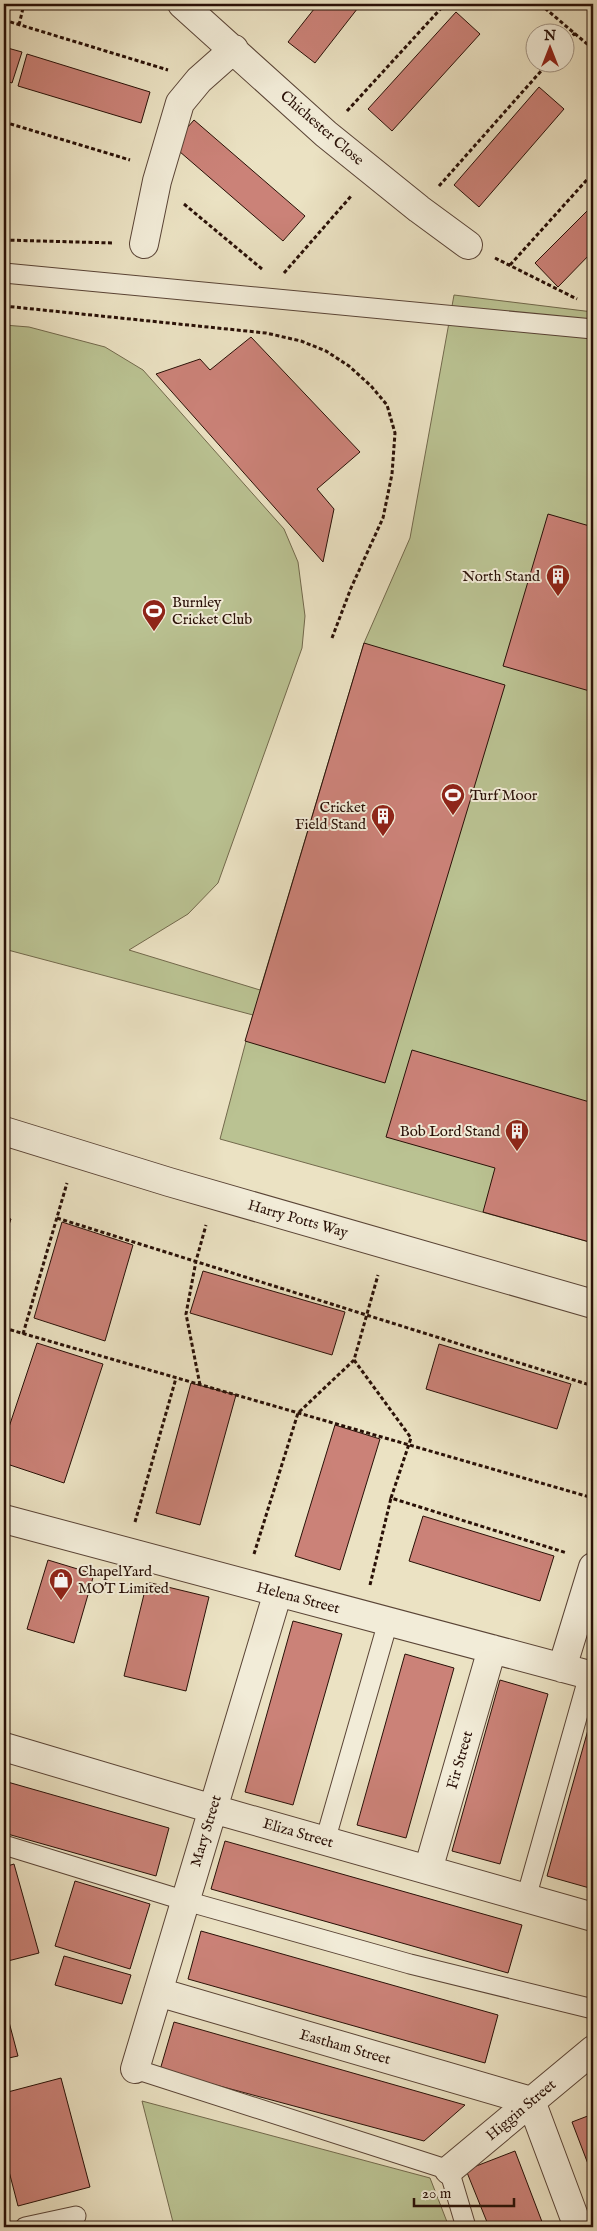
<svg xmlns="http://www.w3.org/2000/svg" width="597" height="2231" font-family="'IM FELL English',serif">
<rect width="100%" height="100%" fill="#ebe2c3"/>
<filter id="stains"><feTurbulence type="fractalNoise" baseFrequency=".004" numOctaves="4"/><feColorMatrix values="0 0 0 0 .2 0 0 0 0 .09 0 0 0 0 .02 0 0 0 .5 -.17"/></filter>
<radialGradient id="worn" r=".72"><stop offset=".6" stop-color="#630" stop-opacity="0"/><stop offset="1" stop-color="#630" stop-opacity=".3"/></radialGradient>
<path fill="#bac292" stroke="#72694c" d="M454 295 593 312V1243L220 1139 253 1015 4 949V325L29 327 105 347 143 370 284 529 298 562 305 616 302 648 218 883 188 914 129 950 260 990 364 643 410 538Z
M142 2101 430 2178 449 2227H171L174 2226Z"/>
<path fill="#cb8278" stroke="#291007" d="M318 4H361L315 63 288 42Z
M456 12 480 34 392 131 368 109Z
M4 47 22 52 12 83 4 80Z
M27 54 150 92 141 123 18 86Z
M539 87 564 109 479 207 454 185Z
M194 120 305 216 283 241 172 145Z
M593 205V251L558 287 535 263Z
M251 337 360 452 317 489 334 509 323 562 156 374 200 359 210 370Z
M548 514 593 527V692L503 666Z
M364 643 505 685 385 1083 245 1041Z
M412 1050 593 1103V1243L483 1212 495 1168 386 1137Z
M4 1217 11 1219 4 1240Z
M62 1222 133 1245 105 1341 34 1318Z
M203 1271 345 1312 332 1355 190 1313Z
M37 1343 103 1364 64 1483 4 1463V1442Z
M439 1344 571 1384 557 1429 426 1389Z
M191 1383 236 1395 200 1525 156 1513Z
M335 1425 380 1439 340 1570 295 1556Z
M423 1516 554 1556 540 1601 409 1561Z
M48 1560 94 1574 74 1643 27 1629Z
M147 1582 209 1597 186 1691 124 1676Z
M293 1621 342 1634 293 1805 245 1792Z
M405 1654 454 1668 406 1838 357 1825Z
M500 1680 548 1694 500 1864 452 1851Z
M593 1712V1889L547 1876Z
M4 1781 169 1828 156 1876 4 1833Z
M225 1841 522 1925 508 1973 211 1889Z
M14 1864 39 1953 4 1962V1867Z
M75 1881 150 1904 130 1969 55 1946Z
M201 1931 498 2015 485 2063 188 1979Z
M64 1956 131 1975 122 2004 55 1985Z
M4 2003 18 2056 4 2059Z
M174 2022 465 2105 424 2141 160 2070Z
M61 2078 90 2187 18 2206 4 2152V2093Z
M593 2114V2177L572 2122Z
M515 2151 544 2227H489L466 2170Z"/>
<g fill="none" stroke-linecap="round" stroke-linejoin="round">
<g stroke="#5a4436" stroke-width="21">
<path id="service" d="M4 273 593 329
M325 1841 388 1622
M4 1845 186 1901 410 1964 593 2009
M526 1898 589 1675
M135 2069 449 2170 466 2227
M25 2227 76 2216"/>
</g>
<g stroke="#5a4436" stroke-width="30">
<path id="minor" d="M182 4 326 134 419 209 468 245
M144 244 157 181 180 103 199 80 234 49
M4 1519 593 1676
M562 1668 593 1567
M4 1747 213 1809 593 1917
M428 1870 492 1649
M158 1992 531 2101 578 2227
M135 2069 278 1592
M449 2170 593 2050"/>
</g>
<g stroke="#5a4436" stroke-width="30">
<path id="tertiary" d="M4 1131 169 1182 593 1304"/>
</g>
<path stroke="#291007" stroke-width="3" stroke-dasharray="4 2.5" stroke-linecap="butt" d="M540 4 593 49
M4 20 168 70
M19 25 24 4
M564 45 575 33
M347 111 445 4
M4 122 130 160
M439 186 549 62
M184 204 262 269
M4 240 113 243
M495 258 577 299
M510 265 593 173
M284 273 352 195
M4 306 266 333 301 341 326 351 349 366 371 386 387 405 395 433 392 474 383 518 351 588 332 638
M57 1218 593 1386
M4 1328 593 1498
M23 1334 67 1183
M354 1360 411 1438 391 1498 567 1553
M200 1385 186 1314 196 1261 206 1225
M135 1522 176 1378
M254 1554 298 1413 354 1360 378 1275
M370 1585 391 1498"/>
<use href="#service" stroke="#f2ecd8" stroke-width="19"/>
<use href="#minor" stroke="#f2ecd8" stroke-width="28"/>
<use href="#tertiary" stroke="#f2ecd8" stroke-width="28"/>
</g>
<defs>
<g id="building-pin" transform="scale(1.25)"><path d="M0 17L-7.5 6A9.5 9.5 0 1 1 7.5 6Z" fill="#8f2418" stroke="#f2ecd8"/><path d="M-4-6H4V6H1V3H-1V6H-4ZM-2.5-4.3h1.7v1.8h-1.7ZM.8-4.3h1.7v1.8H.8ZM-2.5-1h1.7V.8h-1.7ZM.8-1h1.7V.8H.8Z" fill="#fff"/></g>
<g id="stadium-pin" transform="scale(1.25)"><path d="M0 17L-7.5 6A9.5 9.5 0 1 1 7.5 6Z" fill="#8f2418" stroke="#f2ecd8"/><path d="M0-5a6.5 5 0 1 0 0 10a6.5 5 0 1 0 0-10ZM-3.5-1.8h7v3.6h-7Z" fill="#fff"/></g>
<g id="shop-pin" transform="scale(1.25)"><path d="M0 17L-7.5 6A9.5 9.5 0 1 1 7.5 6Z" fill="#8f2418" stroke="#f2ecd8"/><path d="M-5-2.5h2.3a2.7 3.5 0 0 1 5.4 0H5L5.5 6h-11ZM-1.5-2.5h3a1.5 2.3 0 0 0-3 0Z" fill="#fff"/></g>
</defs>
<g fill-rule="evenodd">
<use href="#building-pin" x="558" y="576"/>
<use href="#stadium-pin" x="154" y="611"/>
<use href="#stadium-pin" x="453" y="795"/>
<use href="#building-pin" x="383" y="816"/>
<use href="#building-pin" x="517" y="1131"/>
<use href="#shop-pin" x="61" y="1580"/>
</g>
<g text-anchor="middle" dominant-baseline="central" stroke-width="4" stroke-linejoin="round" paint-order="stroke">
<g font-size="15" fill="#291007" stroke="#f2ecd8">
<text transform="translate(322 128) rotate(41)">Chichester Close</text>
<text transform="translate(298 1219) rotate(16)">Harry Potts Way</text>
<text transform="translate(298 1598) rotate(15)">Helena Street</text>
<text transform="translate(460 1760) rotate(-74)">Fir Street</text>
<text transform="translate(206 1831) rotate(-73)">Mary Street</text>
<text transform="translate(298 1833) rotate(16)">Eliza Street</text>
<text transform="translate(345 2047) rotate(16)">Eastham Street</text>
<text transform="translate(521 2110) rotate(-40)">Higgin Street</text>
</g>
<g font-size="15" fill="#291007" stroke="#f2ecd8" text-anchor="end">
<text x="540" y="576">North Stand</text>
<text x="172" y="602" text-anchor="start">Burnley<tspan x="172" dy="17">Cricket Club</tspan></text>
<text x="470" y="795" text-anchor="start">Turf Moor</text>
<text x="366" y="807">Cricket<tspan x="366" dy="17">Field Stand</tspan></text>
<text x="500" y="1131">Bob Lord Stand</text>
<text x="78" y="1571" text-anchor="start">ChapelYard<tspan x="78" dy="17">MOT Limited</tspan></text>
</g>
</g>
<rect width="597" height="2231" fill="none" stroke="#ebe2c3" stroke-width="20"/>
<rect x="5" y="5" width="587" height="2221" fill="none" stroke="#291007" stroke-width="2.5"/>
<rect x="10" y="10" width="577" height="2211" fill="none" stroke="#291007"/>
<g transform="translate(550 48)"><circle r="24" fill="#f2ecd8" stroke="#a29484"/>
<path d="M0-4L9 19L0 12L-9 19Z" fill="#8f2418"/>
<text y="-8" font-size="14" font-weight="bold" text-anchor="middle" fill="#291007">N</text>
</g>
<path d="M414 2198v8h100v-8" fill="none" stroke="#291007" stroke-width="2.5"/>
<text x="422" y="2198" font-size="15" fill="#291007" stroke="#f2ecd8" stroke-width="4" paint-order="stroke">20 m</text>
<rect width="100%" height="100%" filter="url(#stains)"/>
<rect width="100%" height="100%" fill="url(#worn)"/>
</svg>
